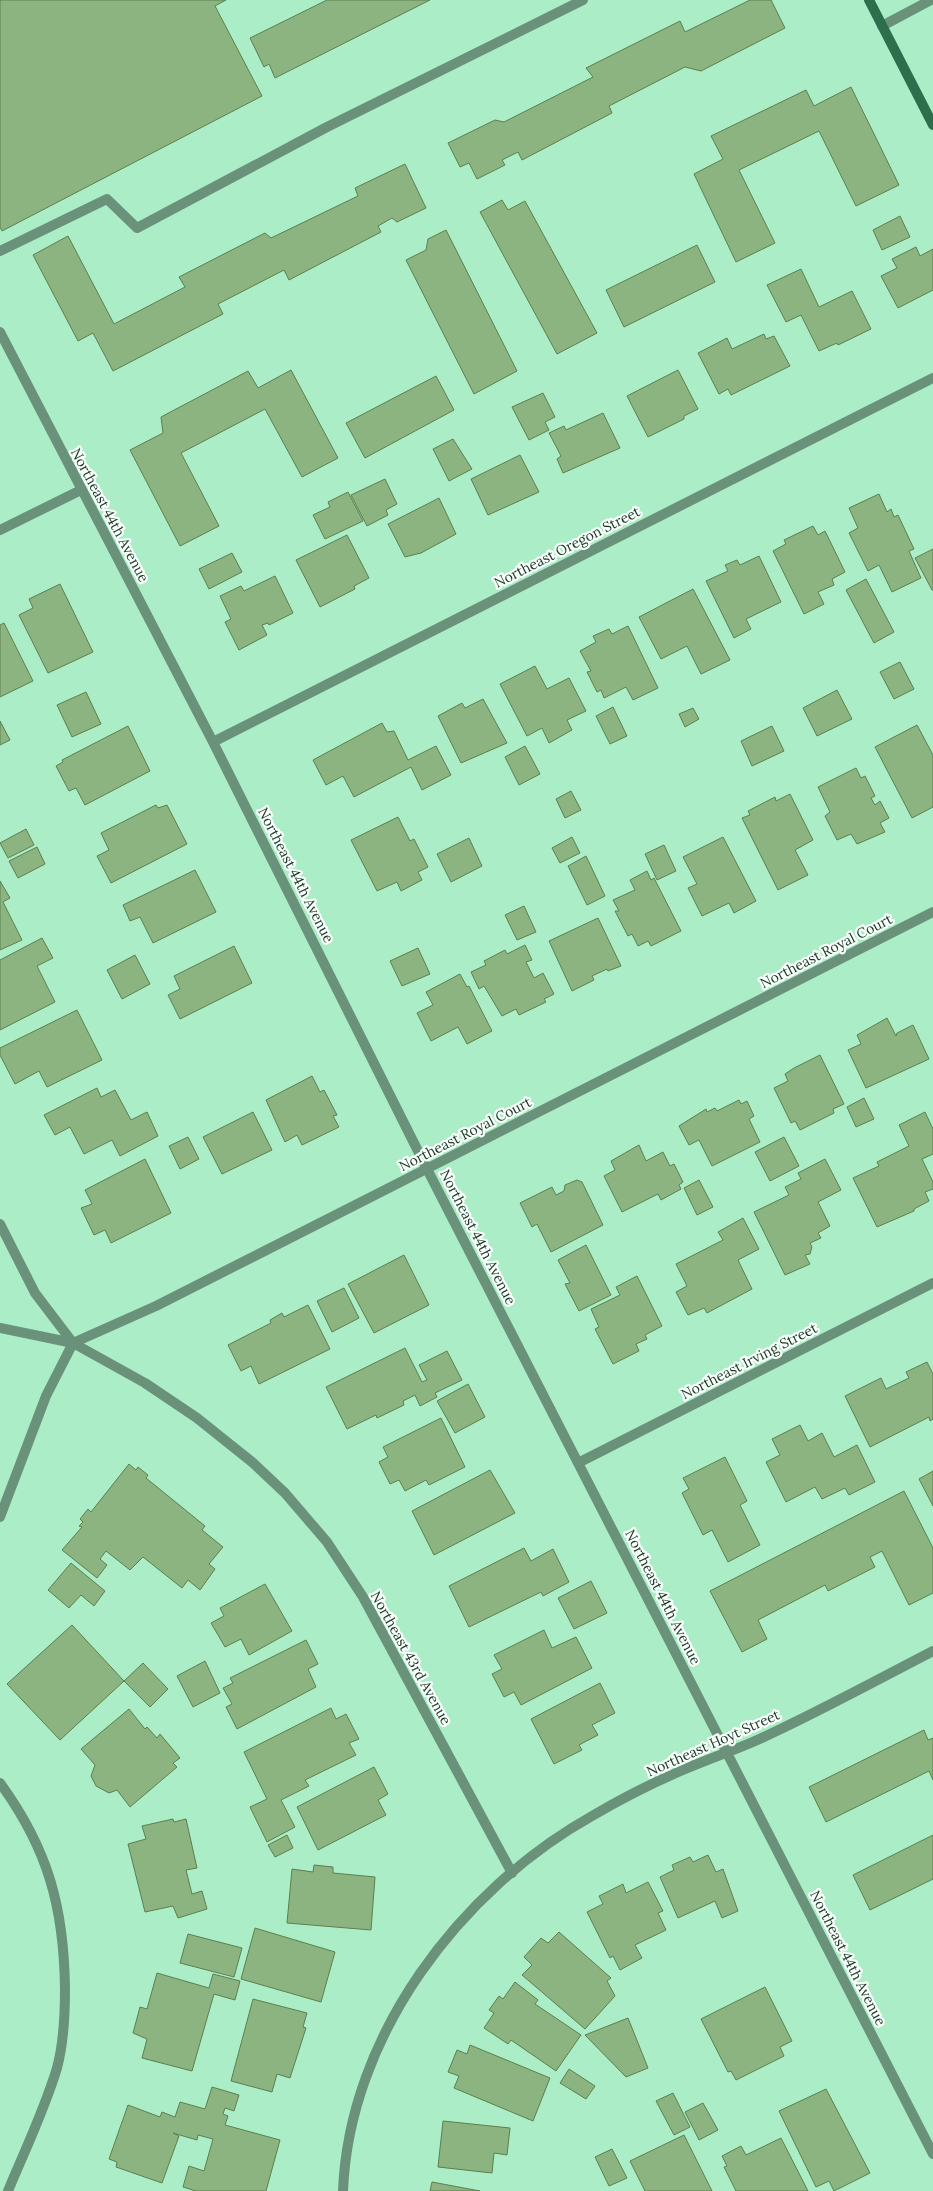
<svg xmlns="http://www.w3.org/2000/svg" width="933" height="2191" font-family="Lora,serif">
<rect width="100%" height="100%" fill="#abedc6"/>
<path fill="#8cb480" stroke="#5b804e" d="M0 0H226L215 6 262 96 2 231 0 227Z
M327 0H430L275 78 269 64 264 67 250 38Z
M750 0H771L785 28 701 71 685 67 609 106 612 113 522 160 518 152 502 160 505 165 477 179 469 163 460 167 448 143 495 120 504 122 593 77 586 68 680 21 685 32Z
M851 87 899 185 856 206 819 131 739 170 775 243 736 262 694 174 723 159 711 136 806 90 814 106Z
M405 164 426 208 397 222 392 218 378 226 381 232 289 280 284 270 218 304 223 314 113 371 93 333 78 341 33 255 68 236 114 324 185 287 179 277 265 233 271 238 358 196 355 188Z
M502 200 508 210 525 201 597 333 557 354 480 212Z
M900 216 910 237 882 250 873 230Z
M446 230 517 371 474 394 406 260 426 250 428 239Z
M697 245 715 282 624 327 606 290Z
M916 247 920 256 933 249V290L898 308 881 276 897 268 892 259Z
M801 269 819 307 852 291 871 329 838 345 837 343 819 351 801 315 786 322 767 285Z
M764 334 766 339 774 336 790 366 731 395 728 389 719 394 698 353 727 338 732 349Z
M291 370 338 458 302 477 265 409 181 453 219 526 180 546 130 450 163 433 161 417 248 371 258 388Z
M678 370 698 409 684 416V419L648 437 627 396Z
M436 376 454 410 365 458 346 423Z
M543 393 555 417 545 422 549 430 529 440 512 407Z
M603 413 620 448 563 473 557 459 561 456 549 433 564 426 566 430Z
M453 439 472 469 449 481 433 449Z
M520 455 539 492 488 515 471 479Z
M385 479 397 504 386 510 388 515 367 526 351 495Z
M348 492 363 521 325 539 313 515 330 507 328 502Z
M879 494 887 512 891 509 894 517 898 515 914 549 909 551 921 578 892 592 879 565 868 571 849 533 858 528 849 508Z
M439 498 456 534 421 553 405 557 388 524Z
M813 526 818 535 825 531 845 572 832 579 834 585 818 592 824 604 804 614 773 551 786 544 784 540Z
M347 535 369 578 354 586 355 589 320 607 296 560Z
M933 549V590H932L915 558Z
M232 553 242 572 209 589 199 569Z
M759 556 781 602 746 619 751 629 734 638 706 581 728 571 725 565 737 560 740 565Z
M275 576 293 613 269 625 268 623 262 625 267 635 239 650 225 622 231 619 220 596 241 586 244 591Z
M866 579 894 632 874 643 846 590Z
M60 584 93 652 48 673 19 615 33 608 29 599Z
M693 589 730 660 701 674 687 646 661 659 639 617Z
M4 623 33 681 0 697V625Z
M628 626 658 688 633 700 626 687 604 698 601 690 597 692 587 672 591 671 580 651 596 642 593 636 609 629 612 634Z
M900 662 914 689 894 699 880 672Z
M535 666 547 689 569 678 586 711 567 720 572 730 549 743 542 728 527 736 500 684Z
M837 690 852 719 817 736 803 708Z
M86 692 101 724 72 737 57 705Z
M483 699 507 743 461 763 438 716 462 703 465 708Z
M613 707 627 736 610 744 596 716Z
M693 708 699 719 685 727 679 714Z
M0 721 10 740 0 745Z
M382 723 387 732 394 731 408 760 436 746 451 775 422 790 411 767 354 797 343 776 326 785 313 760Z
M917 725 933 755V807L912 818 875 747Z
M128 726 150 771 85 805 76 788 69 791 56 766 63 762 62 760Z
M772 726 784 751 752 766 741 741Z
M525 746 540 774 519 785 505 757Z
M856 768 861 778 865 776 875 796 871 798 875 805 880 801 889 818 880 823 885 832 857 844 851 834 837 840 825 816 830 812 818 787Z
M571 791 581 810 565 818 556 799Z
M790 794 813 840 795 850 808 875 778 890 742 818 750 815 748 811 775 797 776 801Z
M156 805 158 808 167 805 187 844 111 883 97 856 109 850 101 833Z
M398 817 410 841 414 839 428 867 418 872 422 880 401 891 397 882 377 891 351 840Z
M26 829 34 845 8 858 0 843Z
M572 837 580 853 560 863 552 848Z
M723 837 756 901 734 913 729 903 702 916 688 888 697 884 683 857Z
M469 838 482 866 451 882 437 854Z
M664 845 676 871 657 880 645 854Z
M37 847 45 864 18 878 9 861Z
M586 856 605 896 587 905 568 866Z
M195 870 216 912 153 943 140 917 130 921 123 905Z
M647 871 651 880 654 878 681 931 651 946 648 941 638 946 632 934 628 936 615 911H619L613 900 635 890 630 880Z
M0 881 10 898 3 902 22 940 0 950Z
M524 906 536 932 517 940 505 915Z
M598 918 621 966 608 971 607 969 592 976 594 980 572 991 549 941Z
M42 938 53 958 37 966 55 1002 0 1030V960Z
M525 945 532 960 526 962 534 978 543 973 554 994 544 999 546 1002 519 1015 516 1009 502 1016 484 986 479 989 471 972 486 965 484 961 505 950 507 954Z
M234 946 252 983 180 1019 168 995 180 989 174 976Z
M418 948 430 974 402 986 390 961Z
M135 955 150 984 122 999 107 970Z
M460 974 467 987 469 986 492 1031 467 1044 458 1027 431 1041 417 1013 433 1005 426 992Z
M77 1010 102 1060 47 1087 39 1071 15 1084 0 1055V1048Z
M887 1018 896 1036 897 1033 913 1025 929 1059 866 1088 848 1050 861 1044 857 1035Z
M820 1055 844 1104 833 1109 834 1113 800 1130 795 1121 791 1123 774 1088 788 1081 785 1074 794 1068Z
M312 1076 320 1092 324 1090 337 1115 333 1116 339 1127 302 1145 297 1135 285 1142 266 1100Z
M97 1088 101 1097 115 1090 131 1120 147 1112 158 1136 120 1156 112 1140 84 1154 70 1127 55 1135 44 1115Z
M864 1098 874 1119 856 1127 847 1107Z
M739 1100 741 1104 747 1101 754 1116 749 1119 760 1142 712 1166 699 1140 689 1145 679 1126 706 1109 707 1112 715 1108 717 1111Z
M253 1112 272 1150 222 1174 203 1137Z
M925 1112 933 1129V1154L922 1159 933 1182V1189L925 1192 929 1201 914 1209V1211L877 1227 853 1178 879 1166 877 1162 909 1146 899 1125Z
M188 1137 199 1159 180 1169 169 1146Z
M784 1137 799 1166 770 1181 755 1152Z
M639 1145 646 1161 663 1152 670 1166 674 1164 683 1182 679 1185 681 1189 661 1200 658 1194 622 1212 604 1176 615 1170 611 1161Z
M145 1159 171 1213 111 1243 105 1230 94 1235 81 1208 92 1204 85 1190Z
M825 1159 841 1190 818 1202 830 1226 818 1233 821 1238 810 1243 812 1247 810 1254 805 1255 810 1264 785 1275 754 1212 789 1195 785 1187 801 1179 798 1173Z
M577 1180 582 1182 603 1225 551 1252 537 1224 532 1227 520 1203 552 1187 556 1195 564 1191 565 1185Z
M699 1180 713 1207 697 1215 684 1188Z
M743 1218 759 1249 738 1260 752 1289 707 1313 704 1308 688 1315 676 1292 687 1286 676 1264 723 1240 718 1232Z
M586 1245 611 1295 579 1311 565 1284 570 1283 558 1260Z
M404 1255 429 1305 374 1333 348 1284Z
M637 1276 662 1326 645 1335 647 1339 636 1344 639 1351 613 1364 595 1329 599 1327 591 1309 620 1295 616 1287Z
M344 1288 359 1318 332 1332 317 1301Z
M308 1305 330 1349 259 1384 251 1366 241 1371 228 1345 271 1323 270 1320 282 1313 284 1317Z
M405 1348 422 1382 427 1380 419 1365 447 1351 462 1380 435 1393 437 1397 420 1406 415 1395 403 1401 404 1405 377 1418 376 1415 347 1429 326 1387Z
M927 1362 933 1374V1419L930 1421 929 1417 870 1447 845 1396 881 1378 886 1389 909 1378 906 1372Z
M468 1384 485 1417 455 1433 437 1401Z
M441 1418 465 1467 429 1485 426 1480 405 1491 399 1480 390 1484 379 1462 388 1457 383 1447Z
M800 1425 808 1441 822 1433 834 1457 857 1445 875 1482 849 1495 845 1488 822 1499 815 1487 786 1502 766 1462 780 1455 772 1439Z
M725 1457 747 1501 740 1505 760 1545 728 1562 712 1530 703 1535 682 1493 689 1489 683 1478Z
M129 1464 136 1470 138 1467 148 1475 146 1478 205 1526 202 1530 223 1547 209 1564 215 1569 200 1590 188 1580 182 1588 143 1557 130 1570 106 1551 100 1559 107 1565 97 1578 62 1550 82 1527 79 1526 83 1522 80 1519 88 1509 91 1512Z
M490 1470 515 1513 434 1555 412 1511Z
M933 1471V1506L919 1479Z
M904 1491 933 1548V1593L909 1605 882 1551 870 1557 875 1567 828 1591 825 1585 758 1620 767 1639 742 1652 710 1591Z
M524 1548 531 1561 553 1549 569 1582 543 1596 541 1592 469 1627 449 1586Z
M71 1563 105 1591 94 1606 81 1595 69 1608 48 1590Z
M591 1581 607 1613 574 1629 558 1598Z
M265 1584 292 1631 249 1655 241 1639 225 1647 211 1623 224 1616 220 1608Z
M72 1625 124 1681 60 1740 7 1684Z
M544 1630 552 1648 576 1637 592 1668 521 1705 514 1692 504 1697 492 1674 502 1669 494 1655Z
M306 1640 318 1664 308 1669 316 1687 237 1729 226 1707 232 1704 223 1688 233 1683 230 1678Z
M205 1661 220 1693 193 1707 177 1676Z
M143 1663 168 1689 150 1707 124 1681Z
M600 1683 615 1713 592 1725 598 1735 579 1745 582 1750 554 1764 531 1719Z
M331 1708 336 1719 346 1714 359 1739 349 1743 356 1755 305 1780 309 1786 281 1800 295 1827 267 1842 250 1807 267 1799 244 1752Z
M129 1709 145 1729 147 1727 157 1738 160 1734 180 1758 173 1763 177 1767 130 1807 117 1790 109 1793 96 1786 91 1776 95 1765 81 1749Z
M924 1730 928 1740 933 1738V1780L929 1771 826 1822 809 1787Z
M374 1767 388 1794 378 1800 386 1815 318 1850 297 1807Z
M173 1819 174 1822 186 1819 197 1868 186 1870 192 1894 202 1891 207 1909 178 1918 173 1906 145 1912 128 1844 146 1839 142 1826Z
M287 1835 293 1848 275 1857 268 1845Z
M933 1835V1879L870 1910 853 1875Z
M708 1855 716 1872 723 1869 738 1911 722 1918 715 1901 678 1918 660 1877 674 1870 672 1865 690 1857 693 1862Z
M314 1865 333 1867V1873L375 1877 371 1930 287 1923 292 1869 313 1872Z
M648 1882 663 1911 658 1913 666 1930 635 1945 642 1958 620 1970 613 1956 610 1958 587 1912 603 1904 599 1896 623 1884 626 1893Z
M255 1928 335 1952 321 2002 241 1979Z
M559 1932 611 1978 607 1981 615 1996 585 2029 522 1975 532 1965 524 1957 541 1938 548 1943Z
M188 1934 242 1948 234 1977 180 1963Z
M157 1973 209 1988 213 1974 240 1981 235 2000 214 1994 192 2071 142 2058 147 2039 133 2033 140 2007 147 2009Z
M515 1982 538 2000 535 2004 581 2035 556 2071 511 2040 508 2044 484 2028 494 2013 489 2010 499 1996 503 1999Z
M765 1987 792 2041 780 2047 784 2056 736 2080 731 2071 728 2072 701 2019Z
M253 1999 307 2013 303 2027 306 2028 290 2078 277 2074 272 2092 231 2081Z
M628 2018 648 2068 626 2077 585 2035Z
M470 2045 550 2078 533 2121 454 2088 459 2076 448 2072 457 2050 467 2054Z
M569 2069 595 2086 586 2099 560 2083Z
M212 2087 239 2095 234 2111 225 2108 223 2114 228 2116 225 2125 280 2140 266 2191H196L183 2187 189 2166 204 2171 213 2139 198 2135 197 2140 173 2133 179 2136 162 2183 116 2167 117 2162 109 2159 128 2105 160 2117 162 2112 175 2117 180 2102 205 2109Z
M826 2089 870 2173 834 2191 829 2181 816 2187 779 2111Z
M673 2093 690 2127 674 2135 656 2101Z
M703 2103 718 2130 699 2140 685 2112Z
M443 2121 510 2128 507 2155 494 2153 492 2173 438 2167Z
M684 2135 712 2191H645L630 2161Z
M781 2138 808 2191H736L724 2167 727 2166 722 2156 741 2146 746 2155Z
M612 2149 627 2178 609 2186 595 2157Z
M432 2182 480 2191H430Z"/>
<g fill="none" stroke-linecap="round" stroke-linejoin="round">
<path stroke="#6a927a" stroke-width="10" d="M882 26 931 0
M0 251 107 199 137 228 327 127 583 0"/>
<path stroke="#6a927a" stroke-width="10" d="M0 332 213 742 427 1169 933 2154
M0 530 81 490
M213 742 933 378
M0 1224 35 1293 73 1343 145 1383 197 1418 252 1462 285 1493 327 1542 363 1597 512 1873
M0 1328 73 1343 156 1306 933 912
M578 1463 933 1283
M0 1517 46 1396 73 1343
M0 1783C48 1849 64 1907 65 1989 65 2015 64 2042 57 2068 44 2111 25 2150 8 2191
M343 2191C349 2036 460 1890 592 1816 621 1799 652 1783 683 1770 710 1758 739 1749 766 1736 822 1710 877 1680 933 1651"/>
<path stroke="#2d6f4d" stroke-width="10" d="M869 0 933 125"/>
</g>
<g text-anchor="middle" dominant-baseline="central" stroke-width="4.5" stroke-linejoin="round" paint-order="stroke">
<g font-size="14" fill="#1b3627" stroke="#f8fefa">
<text transform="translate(110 515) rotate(62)">Northeast 44th Avenue</text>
<text transform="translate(567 547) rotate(-27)">Northeast Oregon Street</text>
<text transform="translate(296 875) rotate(63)">Northeast 44th Avenue</text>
<text transform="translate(826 951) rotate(-27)">Northeast Royal Court</text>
<text transform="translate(465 1134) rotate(-27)">Northeast Royal Court</text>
<text transform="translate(478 1237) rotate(63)">Northeast 44th Avenue</text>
<text transform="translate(749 1361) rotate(-27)">Northeast Irving Street</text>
<text transform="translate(663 1597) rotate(63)">Northeast 44th Avenue</text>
<text transform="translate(411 1658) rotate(61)">Northeast 43rd Avenue</text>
<text transform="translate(713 1743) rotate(-24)">Northeast Hoyt Street</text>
<text transform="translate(848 1958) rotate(63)">Northeast 44th Avenue</text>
</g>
</g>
</svg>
